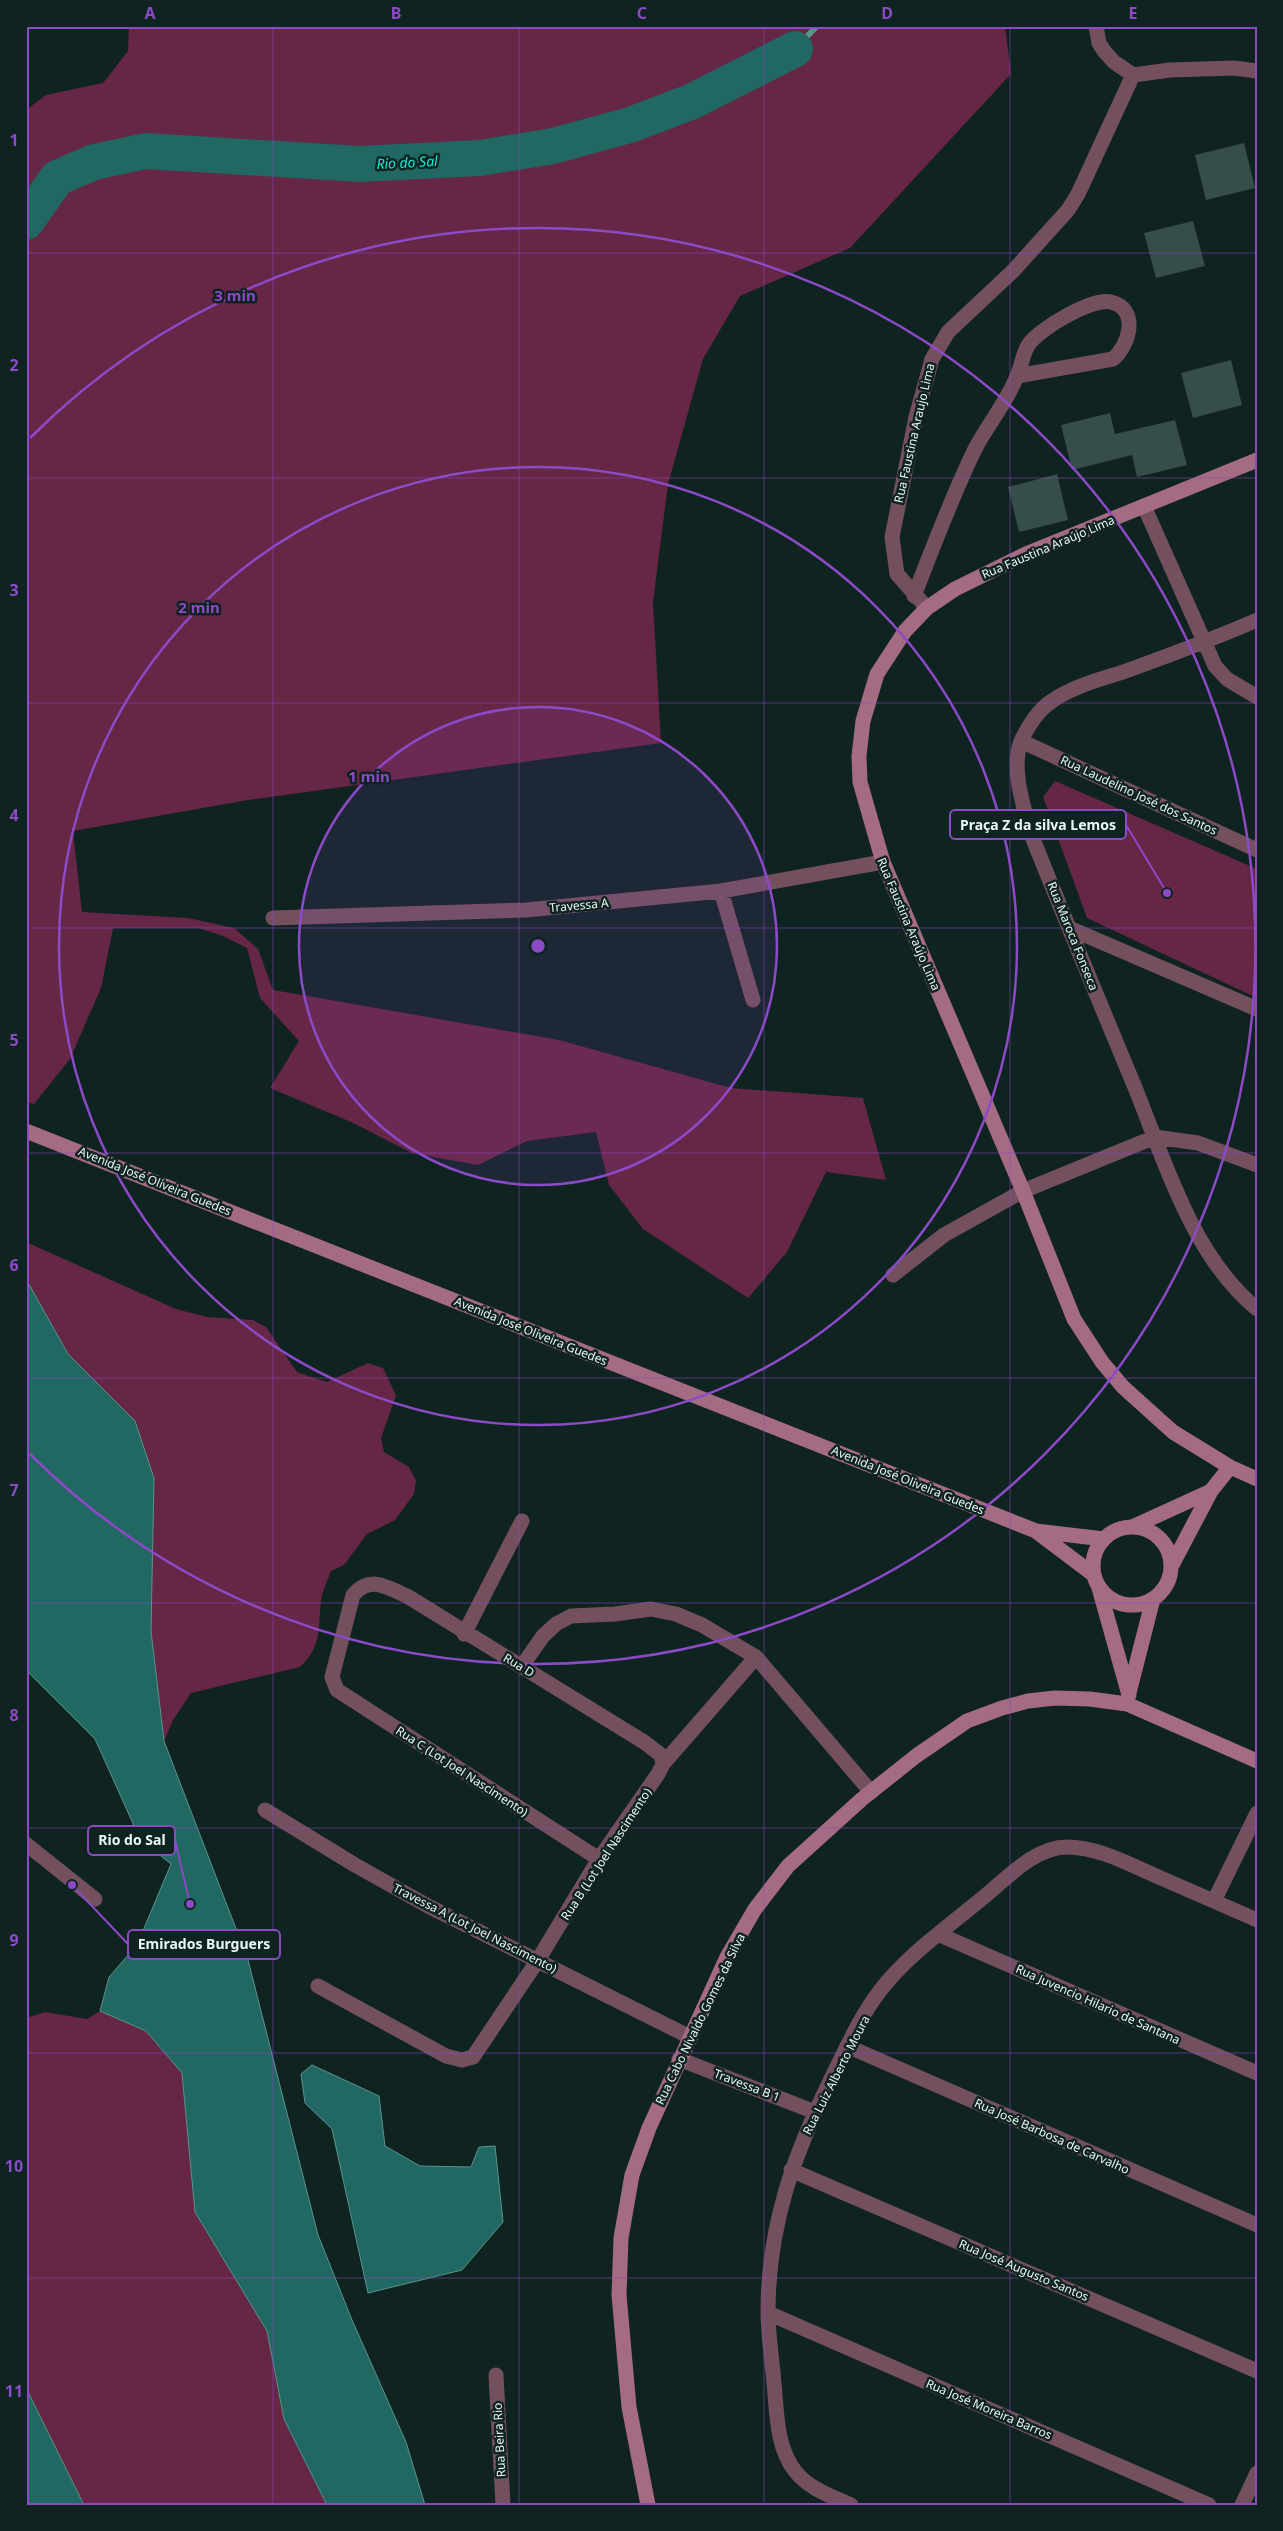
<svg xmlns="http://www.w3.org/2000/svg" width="1283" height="2531" font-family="'Noto Sans',sans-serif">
<rect width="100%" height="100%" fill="#0f2321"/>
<path fill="#662645" d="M129 26H1005L1011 74 850 248 740 296 703 359 668 484 653 602 661 743 248 800 73 831 82 912 188 918 234 928 258 949 273 990 559 1040 731 1088 863 1098 886 1180 826 1172 787 1252 748 1298 643 1229 609 1185 596 1132 527 1141 478 1165 412 1153 351 1122 270 1088 299 1041 260 998 247 948 223 936 199 928H113L101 988 70 1059 34 1104 26 1102V110L46 95 103 83 128 51Z
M1055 781 1257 869V998L1087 918 1043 797Z
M26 1242 176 1309 207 1317 253 1320 266 1327 297 1372 327 1382 368 1363 383 1368 396 1395 381 1438 384 1452 409 1467 416 1481 414 1494 395 1520 367 1534 344 1565 331 1571C328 1580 322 1591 321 1601 318 1628 322 1647 300 1667L191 1693 173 1720 164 1741 151 1631 135 1421 68 1354 26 1279Z
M100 2011 146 2031 182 2073 195 2212 267 2331 284 2419 327 2505H84L26 2388V2018L45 2012 87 2019Z"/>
<path fill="#206861" stroke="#5d938d" d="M26 1279 68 1354 135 1421 154 1478 151 1631 164 1741 248 1960 318 2235 352 2320 406 2442 425 2505H327L284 2419 267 2331 195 2212 182 2073 146 2031 100 2011 109 1977 137 1945 171 1864 140 1839 95 1739 26 1670Z
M312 2065 379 2096 385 2146 420 2166 471 2167 479 2147 495 2146 503 2222 462 2270 368 2293 332 2129 305 2103 301 2074Z
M26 2388 84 2505H26Z"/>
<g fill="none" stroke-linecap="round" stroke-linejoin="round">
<path stroke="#5d938d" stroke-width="6" d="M795 49 817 26"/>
<path stroke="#206861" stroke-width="36" d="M26 222 57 178 94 162 146 151 360 164 480 158 553 146 630 125 693 101 795 49"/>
</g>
<path fill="#374d4a" d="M1244 143 1255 188 1206 200 1195 155Z
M1193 221 1205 266 1156 278 1144 233Z
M1231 360 1242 405 1193 418 1181 373Z
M1110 413 1115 434 1175 420 1187 465 1137 477 1132 455 1072 470 1061 425Z
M1057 474 1068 520 1019 532 1008 487Z"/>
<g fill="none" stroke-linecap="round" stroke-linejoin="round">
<path stroke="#74505f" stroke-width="15" d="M1096 26 1099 43 1104 51 1114 62 1133 75 1170 70 1234 68 1257 71
M1144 506 1215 666 1227 679 1257 697
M914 596C933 547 952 496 975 449 988 424 1007 402 1017 376 1022 366 1022 354 1029 344 1039 329 1093 297 1111 302 1140 309 1129 346 1113 359L1017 376
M927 608 897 574 892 537 916 417 932 359 948 332 1013 271 1068 210 1078 194 1133 75
M1257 620C1214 639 1170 655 1126 671 1102 679 1073 686 1052 701 1039 709 1028 726 1022 739 1009 767 1025 812 1033 839 1066 922 1100 1003 1134 1085 1165 1161 1192 1256 1257 1309
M1021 741 1257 850
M721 891 753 1000
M273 918 526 910 721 891 883 862
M1069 928 1257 1009
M893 1275 944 1235 1023 1191 1155 1137 1198 1143 1257 1165
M464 1634 522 1521
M522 1666 543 1636 556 1624 571 1616 615 1614 651 1609 676 1614 702 1625 756 1657 871 1792
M265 1810 355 1865 428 1906 690 2037
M26 1844 95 1899
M599 1859 337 1690 332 1677 353 1595C370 1575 387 1587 407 1596L644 1742 661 1755 663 1764
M1214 1901 1257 1813
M938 1934 1257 2073
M318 1986 446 2056 462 2060 473 2057 538 1960 599 1859 658 1774 663 1764 756 1657
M847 2046 1257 2225
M679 2059 815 2112
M791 2170 1257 2371
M768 2313 1209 2505
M496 2375 503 2505
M851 2505C831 2496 809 2489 795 2471 776 2447 777 2412 774 2383 772 2359 768 2335 768 2312 768 2225 794 2154 832 2077 846 2049 860 2017 879 1992 907 1955 949 1926 985 1896 1007 1878 1035 1847 1067 1847 1097 1847 1127 1863 1154 1875 1188 1890 1223 1905 1257 1920
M1242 2505 1257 2473"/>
<path stroke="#a56b83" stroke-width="15" d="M1257 460 1026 554 955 589 927 608 905 631 877 674 863 721 859 756 860 782 883 862 1023 1191 1074 1319 1102 1362 1123 1387 1173 1432 1230 1467 1257 1479
M26 1131 1036 1531 1104 1539
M1132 1527 1211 1491
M1093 1566a39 39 0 1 1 78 0a39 39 0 1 1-78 0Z
M1037 1532 1094 1575
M1171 1567 1211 1491 1230 1467
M1099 1588 1129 1695
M1129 1693 1153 1599
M648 2505 629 2407 619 2295 621 2238 632 2175 649 2128 727 1957 755 1909 788 1866 862 1799 916 1756 967 1721 1002 1708 1028 1701 1055 1698 1090 1699 1127 1704 1257 1761"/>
</g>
<path fill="none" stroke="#8c4ac7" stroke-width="1" stroke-opacity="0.55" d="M273 26V2505M519 26V2505M764 26V2505M1010 26V2505M26 253H1257M26 478H1257M26 703H1257M26 928H1257M26 1153H1257M26 1378H1257M26 1603H1257M26 1828H1257M26 2053H1257M26 2278H1257"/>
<circle cx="538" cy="946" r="239" fill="#8c4ac7" fill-opacity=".12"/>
<g fill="none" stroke="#8c4ac7" stroke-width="2.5">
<circle cx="538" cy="946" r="239"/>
<circle cx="538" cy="946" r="479"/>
<path d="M30 438A718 718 0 1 1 30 1454"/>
</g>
<g text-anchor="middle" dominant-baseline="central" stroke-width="5" stroke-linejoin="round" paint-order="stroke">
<g font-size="12" fill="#eaf7f5" stroke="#0f2321">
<text transform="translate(914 433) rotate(-77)">Rua Faustina Araujo Lima</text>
<text transform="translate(1048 547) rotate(-23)">Rua Faustina Araújo Lima</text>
<text transform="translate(1139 795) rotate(25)">Rua Laudelino José dos Santos</text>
<text transform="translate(579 905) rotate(-5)">Travessa A</text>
<text transform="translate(909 924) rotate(67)">Rua Faustina Araújo Lima</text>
<text transform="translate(1073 936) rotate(68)">Rua Maroca Fonseca</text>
<text transform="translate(155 1181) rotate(22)">Avenida José Oliveira Guedes</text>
<text transform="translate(531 1331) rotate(22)">Avenida José Oliveira Guedes</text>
<text transform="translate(908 1480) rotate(22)">Avenida José Oliveira Guedes</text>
<text transform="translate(519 1665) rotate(31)">Rua D</text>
<text transform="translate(462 1771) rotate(33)">Rua C (Lot Joel Nascimento)</text>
<text transform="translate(606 1854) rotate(-57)">Rua B (Lot Joel Nascimento)</text>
<text transform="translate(475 1928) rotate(27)">Travessa A (Lot Joel Nascimento)</text>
<text transform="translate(1098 2004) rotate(24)">Rua Juvencio Hilario de Santana</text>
<text transform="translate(700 2019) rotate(-64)">Rua Cabo Nivaldo Gomes da Silva</text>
<text transform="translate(836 2075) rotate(-63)">Rua Luiz Alberto Moura</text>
<text transform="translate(747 2085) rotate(21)">Travessa B 1</text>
<text transform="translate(1052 2136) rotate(24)">Rua José Barbosa de Carvalho</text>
<text transform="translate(1024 2270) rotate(23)">Rua José Augusto Santos</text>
<text transform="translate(989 2409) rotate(23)">Rua José Moreira Barros</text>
<text transform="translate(499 2440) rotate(-93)">Rua Beira Rio</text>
</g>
<g font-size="14" font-style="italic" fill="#13ecdc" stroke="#0f2321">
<text transform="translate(407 162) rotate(-3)">Rio do Sal</text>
</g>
</g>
<circle cx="538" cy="946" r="8" fill="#8c4ac7" stroke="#0f2321" stroke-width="2.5"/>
<g font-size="15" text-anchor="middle" font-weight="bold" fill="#8c4ac7" stroke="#0f2321" stroke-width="5" stroke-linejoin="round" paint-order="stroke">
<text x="235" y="301">3 min</text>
<text x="199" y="613">2 min</text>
<text x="369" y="782">1 min</text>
</g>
<path fill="none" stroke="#8c4ac7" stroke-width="2" d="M1167 893L1126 825M190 1904L175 1840M72 1885L128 1944"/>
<g fill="#8c4ac7" stroke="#0f2321" stroke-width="2">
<circle cx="1167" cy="893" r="5"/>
<circle cx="190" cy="1904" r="5"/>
<circle cx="72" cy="1885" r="5"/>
</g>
<g fill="#0f2321" stroke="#8c4ac7" stroke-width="2">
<rect x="950" y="810" width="176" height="29" rx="5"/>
<rect x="88" y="1826" width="87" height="29" rx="5"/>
<rect x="128" y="1930" width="152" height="29" rx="5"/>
</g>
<g font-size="14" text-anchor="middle" font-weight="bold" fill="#eaf7f5">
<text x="1038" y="830">Praça Z da silva Lemos</text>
<text x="132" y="1845">Rio do Sal</text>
<text x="204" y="1949">Emirados Burguers</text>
</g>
<rect width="1283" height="2531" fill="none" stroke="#0f2321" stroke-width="55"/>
<rect x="28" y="28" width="1228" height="2476" fill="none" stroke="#8c4ac7" stroke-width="2"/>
<g font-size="16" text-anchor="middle" font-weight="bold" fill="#8c4ac7">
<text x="150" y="19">A</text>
<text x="396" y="19">B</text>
<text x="642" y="19">C</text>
<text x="887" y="19">D</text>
<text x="1133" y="19">E</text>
<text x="14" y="146">1</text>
<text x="14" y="371">2</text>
<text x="14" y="596">3</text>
<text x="14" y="821">4</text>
<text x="14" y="1046">5</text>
<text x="14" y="1271">6</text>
<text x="14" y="1496">7</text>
<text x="14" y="1721">8</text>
<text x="14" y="1946">9</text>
<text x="14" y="2172">10</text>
<text x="14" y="2397">11</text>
</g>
</svg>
